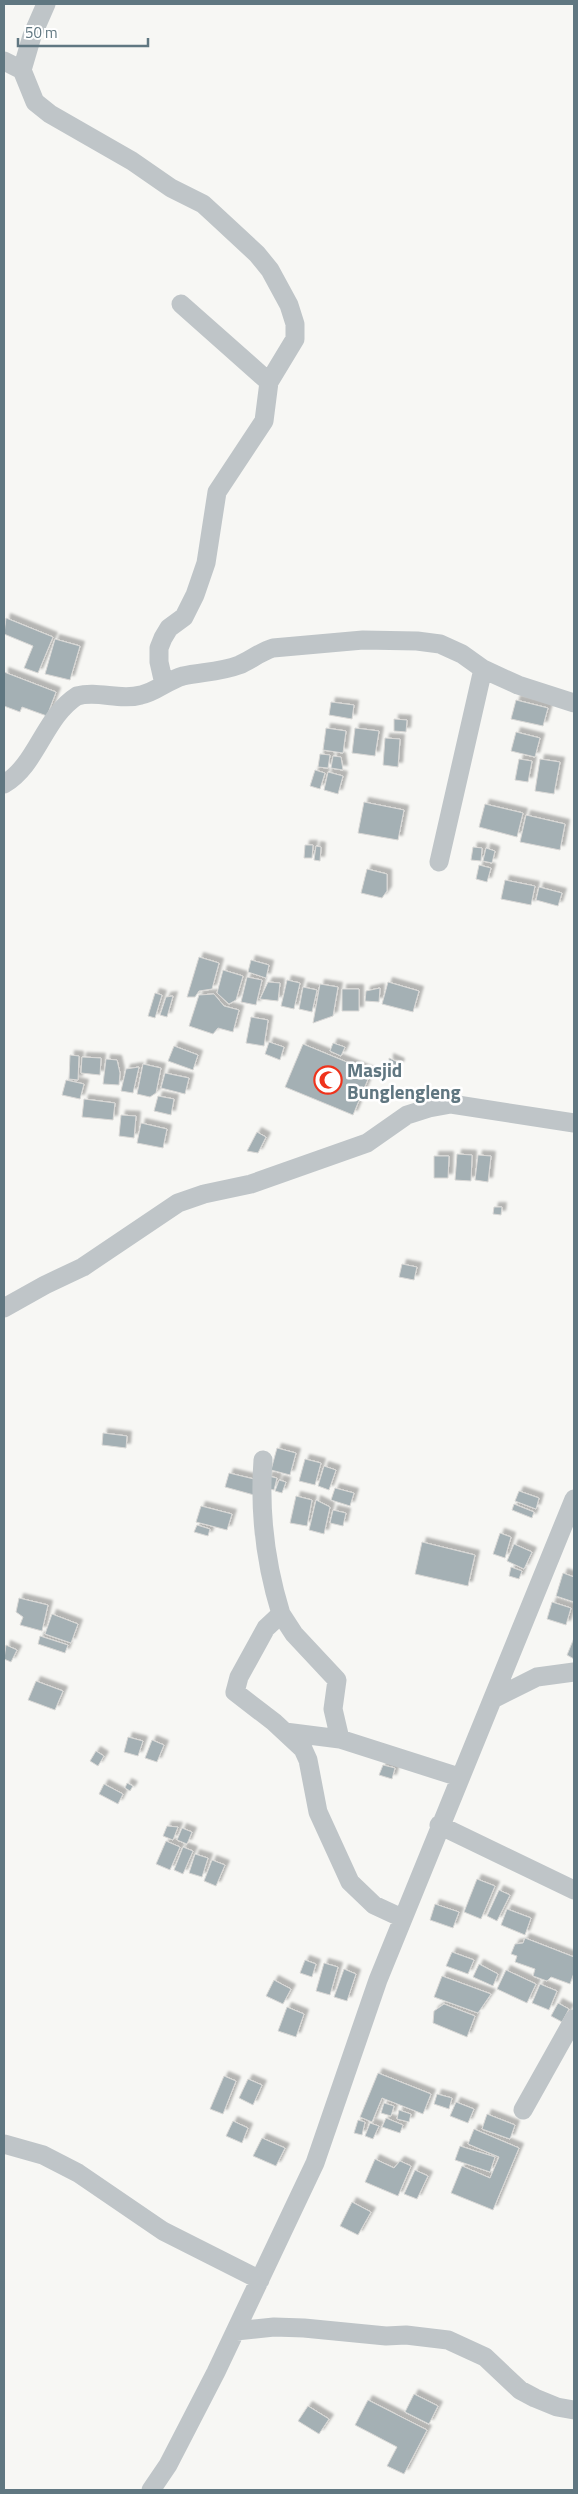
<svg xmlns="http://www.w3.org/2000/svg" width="578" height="2494" font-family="'Titillium Web',sans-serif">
<defs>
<filter id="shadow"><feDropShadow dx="4.5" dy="-4.5" stdDeviation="1" flood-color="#0004"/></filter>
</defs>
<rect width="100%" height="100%" fill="#f7f7f4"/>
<path fill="#a4b0b4" stroke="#d9d8d6" filter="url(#shadow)" d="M6 618 53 637 38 673 24 668 33 646 4 634Z
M55 639 80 646 70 680 45 674Z
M4 672 56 692 47 716 22 707 20 712 4 706Z
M516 700 548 708 543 726 511 719Z
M331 702 354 705 352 719 329 715Z
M394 719 407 720 406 732 394 731Z
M326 728 346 731 343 753 323 750Z
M355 728 379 731 375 756 352 753Z
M516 732 540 738 535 757 511 751Z
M385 738 400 739 398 767 383 765Z
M320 754 330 755 328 768 318 767Z
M333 756 341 757 343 770 331 768Z
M519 759 532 761 528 782 515 780Z
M540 759 560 762 554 794 535 791Z
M315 770 325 773 320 789 310 786Z
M328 772 343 776 338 794 324 790Z
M364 802 404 810 398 840 358 833Z
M485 804 523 813 517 837 479 827Z
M526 815 565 824 560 850 520 842Z
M305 845H313L312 858H304Z
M316 846 321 847 320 861 314 860Z
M473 847 482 848 481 861 471 860Z
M486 848 495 851 492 863 483 861Z
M479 865 491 868 487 882 476 879Z
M367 869 387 874V891L382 898 361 893Z
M505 880 535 886 531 905 501 899Z
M539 887 562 893 558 906 536 900Z
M199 957 219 963 212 989 199 991 195 997H187Z
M251 960 269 965 266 978 248 972Z
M223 970 243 976 236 1000 229 1004 217 993Z
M247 977 262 980 256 1005 241 1002Z
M287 980 300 983 294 1009 281 1006Z
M268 982 280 983 278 1001 260 999Z
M388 982 419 991 413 1012 382 1004Z
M320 984 338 987 333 1016 313 1023Z
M303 987 317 990 312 1012 299 1009Z
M380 988 379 1002 365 1001 366 991Z
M342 989H359V1011H342Z
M155 993 162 995 155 1018 148 1016Z
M214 994 224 1006 239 1010 233 1032 218 1028 213 1034 189 1026 199 995Z
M173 996 167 1017 160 1015 166 997Z
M251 1017 268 1020 264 1046 246 1043Z
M269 1042 284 1047 280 1060 265 1054Z
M333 1043 345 1047 341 1056 330 1051Z
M303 1044 371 1072 353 1115 285 1087Z
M174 1046 198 1055 193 1070 168 1061Z
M70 1055 79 1056 78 1080 69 1079Z
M82 1057 101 1058 100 1075 81 1073Z
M389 1058 400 1063 399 1066 389 1064Z
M106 1059 117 1060 120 1073 119 1085 103 1084Z
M143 1064 161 1068 156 1093 150 1097 137 1094Z
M139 1067 133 1093 121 1091 126 1069Z
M165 1073 189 1078 185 1094 161 1088Z
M66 1080 84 1084 80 1099 62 1095Z
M158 1096 174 1099 171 1115 154 1111Z
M84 1099 115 1103 113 1120 82 1117Z
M121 1115 136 1116 134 1138 119 1136Z
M141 1123 167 1129 163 1148 137 1143Z
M257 1132 266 1137 258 1153 247 1151Z
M457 1154 472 1155 471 1181 455 1180Z
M478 1155 491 1156 488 1182 475 1180Z
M434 1156H449L448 1178H434Z
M494 1207H502L501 1215 493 1214Z
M402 1264 417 1267 414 1280 399 1277Z
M103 1433 127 1436 126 1448 102 1445Z
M277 1448 296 1453 290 1475 271 1470Z
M305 1459 321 1463 315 1485 299 1481Z
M324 1466 336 1470 329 1490 318 1486Z
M229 1473 258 1480 254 1495 225 1487Z
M268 1476 277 1478 274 1490 265 1488Z
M279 1480 286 1482 282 1493 275 1491Z
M335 1488 354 1493 350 1506 331 1500Z
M519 1491 539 1498 536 1509 515 1501Z
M296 1496 312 1500 307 1526 290 1523Z
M316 1500 330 1507 324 1534 309 1530Z
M514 1504 534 1512 532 1518 512 1510Z
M201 1506 232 1514 227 1530 196 1522Z
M333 1510 346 1513 343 1526 330 1523Z
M197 1525 210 1529 208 1536 194 1532Z
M500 1533 511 1537 505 1558 493 1554Z
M422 1542 475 1555 468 1586 415 1574Z
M514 1544 532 1552 524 1569 507 1561Z
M511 1567 522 1571 519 1579 509 1576Z
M563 1573 574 1577V1602L556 1596Z
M19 1598 48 1605 42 1631 20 1625 23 1617 16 1612Z
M552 1602 571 1608 566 1625 547 1619Z
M52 1614 78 1624 71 1643 45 1634Z
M40 1636 68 1645 65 1653 38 1644Z
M574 1638V1659L567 1655Z
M6 1645 17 1650 11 1662 4 1659Z
M36 1681 63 1691 55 1710 28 1700Z
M128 1737 143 1741 138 1756 124 1752Z
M152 1740 164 1745 157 1762 145 1758Z
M96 1751 104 1756 98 1766 90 1761Z
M383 1765 395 1768 392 1779 379 1775Z
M127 1783 133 1786 130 1791 125 1788Z
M104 1784 123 1794 118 1804 99 1794Z
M167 1826 178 1827 173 1840 163 1836Z
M182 1828 192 1832 187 1844 177 1840Z
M166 1841 180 1847 170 1870 156 1864Z
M183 1847 193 1851 183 1874 174 1870Z
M195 1854 208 1858 202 1877 189 1873Z
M212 1860 225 1865 216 1886 204 1881Z
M477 1879 495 1886 481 1919 464 1912Z
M499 1890 510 1895 497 1921 487 1916Z
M435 1904 459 1912 453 1928 430 1920Z
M507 1909 531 1918 525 1935 501 1925Z
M525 1938 574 1957V1973L570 1984 551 1977 547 1981 533 1976 535 1969 515 1962 517 1956 511 1954 515 1944 523 1943Z
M452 1952 474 1960 468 1974 446 1966Z
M305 1960 316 1964 312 1977 300 1973Z
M324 1963 338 1967 330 1995 316 1991Z
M479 1964 498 1974 493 1986 473 1977Z
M344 1969 356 1974 347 2001 334 1997Z
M506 1970 536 1984 527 2003 497 1989Z
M442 1976 491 1994 478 2013 434 1997Z
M274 1980 291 1989 283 2004 266 1996Z
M540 1984 557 1991 549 2010 532 2003Z
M558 2003 569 2009 562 2022 551 2016Z
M444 2004 475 2016 467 2037 433 2023 434 2011Z
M287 2007 304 2014 296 2037 278 2031Z
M378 2073 431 2094 423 2114 382 2098 372 2122 360 2117Z
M224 2076 236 2081 223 2114 210 2109Z
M248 2079 262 2085 253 2105 239 2098Z
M437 2094 452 2098 449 2109 434 2104Z
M456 2102 474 2109 468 2123 450 2116Z
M384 2103 394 2106 391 2116 381 2113Z
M399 2110 411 2114 409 2122 397 2119Z
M487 2114 515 2125 510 2139 482 2129Z
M386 2118 403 2125 400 2133 382 2127Z
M358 2120 365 2122 362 2135 354 2133Z
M233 2121 248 2128 242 2143 226 2136Z
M370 2123 379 2126 373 2139 365 2136Z
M474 2129 519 2148 493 2210 451 2193 462 2166 490 2178 499 2157 468 2144Z
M262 2138 285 2148 276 2166 253 2156Z
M460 2146 495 2157 490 2172 455 2160Z
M375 2159 394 2168 400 2161 411 2166 398 2196 365 2182Z
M415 2170 428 2176 417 2199 404 2194Z
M352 2202 371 2212 358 2235 340 2226Z
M414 2394 438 2406 429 2424 405 2412Z
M368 2400 427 2430 404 2474 387 2466 397 2447 355 2425Z
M308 2406 329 2419 319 2434 298 2421Z"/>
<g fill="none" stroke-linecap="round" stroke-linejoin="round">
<path stroke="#bfc5c8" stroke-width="19" d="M46 4 32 36 22 70 35 102 50 114 132 161 171 188 203 204 215 215 257 254 270 270 289 305 295 324V339L269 382 264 421 217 492 206 563 195 595 184 617 169 628 163 638 159 648V662L164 684
M4 61 22 70
M181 304 269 382
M4 784C37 765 44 717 77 696 98 690 119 701 141 695 156 692 168 680 183 676 201 672 221 672 239 665 251 660 260 652 273 648L363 640 417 641 440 644 462 654 483 669 518 685 574 703
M439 862 483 669
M4 1308 45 1285 83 1267 178 1203 204 1194 251 1184 367 1143 407 1115 429 1108 451 1104 574 1123
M263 1460C259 1514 265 1562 281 1614L266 1628 239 1677 235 1692 274 1722 303 1749 308 1760 318 1812 350 1882 374 1905 402 1918
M281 1614 294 1634 337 1680 333 1709 340 1739
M493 1699 537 1677 574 1672
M285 1732 340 1739 459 1777
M439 1825 574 1890
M523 2110 574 2019
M4 2144 43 2155 78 2173 163 2231 260 2280
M236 2331 274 2327 304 2328 386 2336 406 2335 448 2340 485 2357 520 2390 535 2398 557 2407 574 2410
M151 2490 168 2465 216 2372 315 2163 378 1980 574 1499"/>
</g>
<defs>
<g id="mosque-ring" transform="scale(1.4375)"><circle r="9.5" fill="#fff" stroke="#ef331c" stroke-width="1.5"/><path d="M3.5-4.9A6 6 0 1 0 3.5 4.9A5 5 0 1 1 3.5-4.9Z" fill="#ef331c"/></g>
</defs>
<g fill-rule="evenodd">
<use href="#mosque-ring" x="328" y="1080"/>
</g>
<g text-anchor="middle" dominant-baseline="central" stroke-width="5" stroke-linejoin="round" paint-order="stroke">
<g font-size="19" font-weight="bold" fill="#607781" stroke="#fff" text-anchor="start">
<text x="347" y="1069">Masjid<tspan x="347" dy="22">Bunglengleng</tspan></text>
</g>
</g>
<rect width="578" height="2494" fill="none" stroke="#607781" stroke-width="10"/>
<path d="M18 38v8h130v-8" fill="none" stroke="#607781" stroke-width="2.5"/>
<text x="25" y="38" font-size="15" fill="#607781" stroke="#ffffff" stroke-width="4" paint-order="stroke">50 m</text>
</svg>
